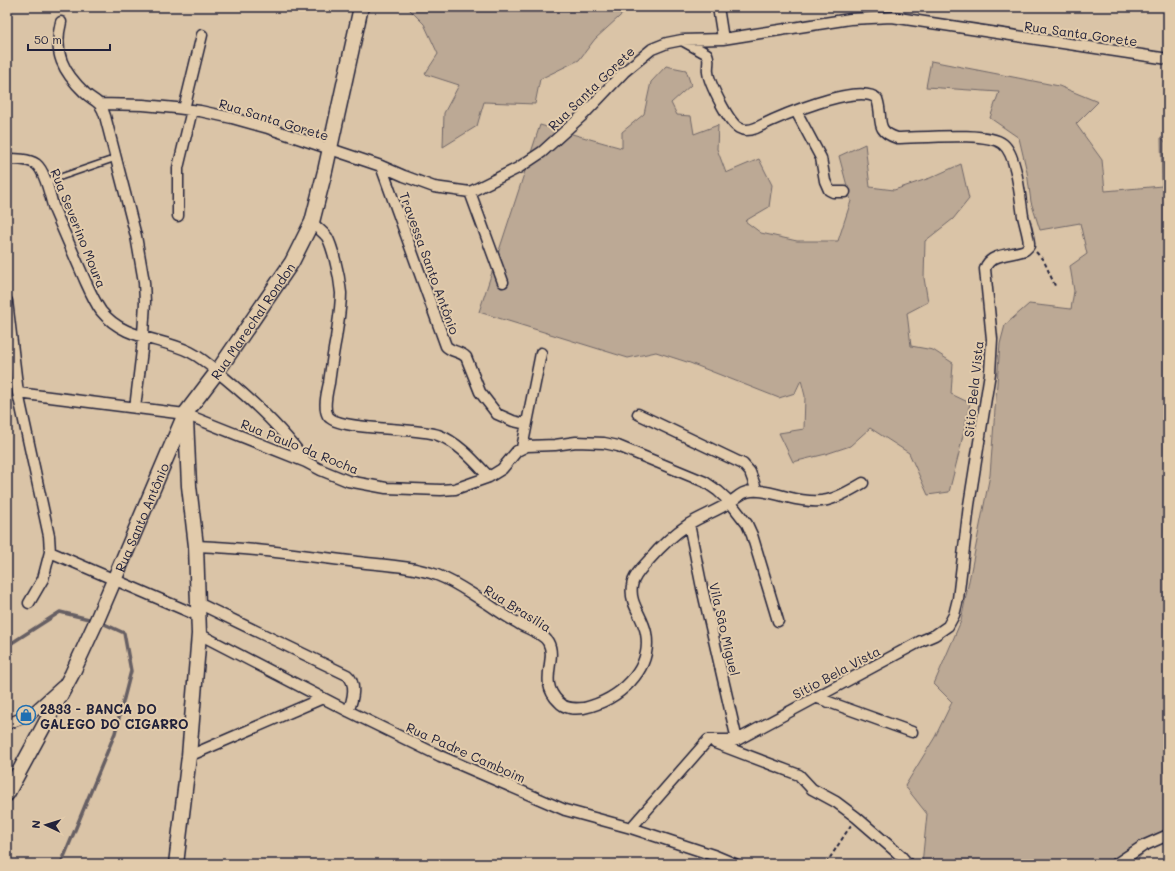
<svg xmlns="http://www.w3.org/2000/svg" width="1175" height="871" font-family="Mali,sans-serif">
<rect width="100%" height="100%" fill="#dac4a7"/>
<filter id="ink" filterUnits="userSpaceOnUse"><feTurbulence type="fractalNoise" baseFrequency=".025" numOctaves="2"/><feDisplacementMap in="SourceGraphic" scale="8" xChannelSelector="R" yChannelSelector="G"/><feConvolveMatrix kernelMatrix="1 2 1 2 8 2 1 2 1" color-interpolation-filters="sRGB"/></filter>
<g filter="url(#ink)">
<path fill="#bca995" stroke="#6f6668" d="M407 7H630L595 39 579 60 540 79 535 104 484 102 477 126 443 147 444 113 459 85 425 74 438 54 424 24Z
M931 61 1059 86 1098 102 1076 124 1102 160 1105 191 1162 186 1161 137 1168 145V827L1133 864H922L927 814 905 786 935 737 952 702 934 684 961 621 990 475 1000 344 1005 325 1029 304 1071 309 1074 291 1070 266 1087 254 1080 223 1040 230 1031 202 1027 172 1019 138 990 118 999 92 926 87Z
M666 66 686 70 691 85 671 103 677 115 691 116 694 134 718 125 717 149 726 173 759 159 772 185 769 207 745 221 761 233 797 241H838L851 201 839 156 865 144 870 187 894 190 930 178 961 164 969 199 953 219 925 241 924 278 928 302 907 313 911 346 933 350 953 363 951 394 970 403 959 453 949 492 928 495 909 453 870 428 850 446 826 454 793 462 779 433 804 429 805 396 801 380 795 393 779 398 690 363 656 352 628 358 479 312 540 125 622 148V132L644 114 651 82Z"/>
<g fill="none" stroke-linecap="round" stroke-linejoin="round">
<path stroke="#665e63" stroke-width="3.5" d="M7 646 60 612 93 620
M61 864 115 733 131 671 124 633 100 622"/>
<g stroke="#22223b" stroke-width="8">
<path id="lane" d="M46 182 116 158"/>
</g>
<g stroke="#22223b" stroke-width="13">
<path id="street" d="M718 7 723 39
M61 22C53 53 63 72 85 93 90 98 96 100 100 105 102 108 104 112 105 116L136 236 144 282 145 302 142 350 135 408
M100 104 143 105 176 108 200 111 232 118 268 128 381 166 404 176 434 187 470 192 518 168 542 152 584 114 624 72 652 49 667 43 682 40 723 39 850 19 892 17 1168 59
M184 109 202 35
M796 111 821 158 825 181 829 190 833 192H845
M7 159C16 159 29 159 36 164 46 172 50 197 54 209 64 232 74 255 84 278 89 289 94 301 101 311 124 340 160 337 190 352 204 359 214 369 226 379 256 404 284 430 306 462
M381 166 446 346C451 352 460 351 466 357L480 392 497 414 513 421 526 424
M470 192 503 282
M178 216V168L192 110
M312 222C316 227 323 232 327 237 331 244 333 252 335 260 338 271 340 282 341 293 341 308 338 323 336 338 333 353 331 368 329 383 327 392 323 408 328 416 338 431 418 427 438 435 458 442 475 462 489 477
M7 301 18 393 49 536 50 552 43 579 29 603
M18 393 185 414 306 462 321 470 348 481 386 488 441 490 455 489 489 477 502 469 517 451 527 446 555 445 576 442 604 443 618 446 705 482 718 491 730 502 747 524 752 535 778 621
M638 414 743 464 750 472 757 491
M522 448 541 353
M689 524 702 588 737 740
M196 546C251 548 303 555 357 562 383 565 412 566 437 575 456 582 471 594 488 604 498 611 508 618 518 623 527 629 543 633 548 642 558 660 537 681 559 702 565 709 574 709 584 708 618 700 653 671 646 633 643 616 629 604 632 586 633 576 643 567 649 560 661 546 674 534 689 524 702 516 716 511 729 503 737 498 742 491 752 491 763 490 777 494 787 497 822 506 833 501 863 483
M50 552 199 616
M198 603 347 675C357 683 353 700 348 711
M199 634 348 711 440 756 565 810 631 828 716 856 735 864
M815 697 912 732
M7 724 30 715 62 686
M715 743 799 775 812 789 836 802 856 817 901 856 908 864
M189 756 323 698
M631 828 708 740H737L921 641 935 635 948 626 954 615 958 599 969 505 990 373 992 339 985 269C989 253 1013 255 1025 250L1029 246V243C1028 234 1025 225 1023 216 1020 198 1017 155 1003 144 987 131 920 138 897 138 873 130 884 119 877 99 860 81 776 118 756 128 751 130 744 131 739 128 729 123 709 83 708 72 707 66 710 60 707 54L682 40
M1116 864 1143 846 1168 835"/>
</g>
<g stroke="#22223b" stroke-width="17">
<g id="secondary">
<path id="s1" d="M7 794 72 674 97 620 185 414 217 372 292 262 312 222 325 171 361 7"/>
<path d="M176 864 189 756 199 634 196 546 189 486 186 419"/>
</g>
</g>
<path stroke="#22223b" stroke-width="2" stroke-dasharray="4 3" stroke-linecap="butt" d="M1036 252 1044 261 1056 288
M826 864 851 825"/>
<use href="#lane" stroke="#e2cbab" stroke-width="5"/>
<use href="#street" stroke="#e2cbab" stroke-width="10"/>
<use href="#secondary" stroke="#e2cbab" stroke-width="14"/>
</g>
</g>
<defs>
<g id="shop-ring" transform="scale(1)"><circle r="9.5" fill="#e2cbab" stroke="#1f6fb2" stroke-width="1.5"/><path d="M-5-2.5h2.3a2.7 3.5 0 0 1 5.4 0H5L5.5 6h-11ZM-1.5-2.5h3a1.5 2.3 0 0 0-3 0Z" fill="#1f6fb2"/></g>
</defs>
<g fill-rule="evenodd">
<use href="#shop-ring" x="26" y="715"/>
</g>
<g text-anchor="middle" dominant-baseline="central" stroke-width="4" stroke-linejoin="round" paint-order="stroke">
<g font-size="13" fill="#22223b" stroke="#e2cbab">
<text transform="translate(1081 33) rotate(8)">Rua Santa Gorete</text>
<text transform="translate(591 88) rotate(-44)">Rua Santa Gorete</text>
<text transform="translate(274 119) rotate(17)">Rua Santa Gorete</text>
<text transform="translate(79 228) rotate(68)">Rua Severino Moura</text>
<text transform="translate(430 263) rotate(70)">Travessa Santo Antônio</text>
<text stroke="none"><textPath href="#s1" startOffset="535">Rua Marechal Rondon</textPath></text>
<text transform="translate(973 389) rotate(-84)">Sitio Bela Vista</text>
<text transform="translate(300 446) rotate(22)">Rua Paulo da Rocha</text>
<text stroke="none"><textPath href="#s1" startOffset="308">Rua Santo Antônio</textPath></text>
<text transform="translate(518 608) rotate(32)">Rua Brasilia</text>
<text transform="translate(725 629) rotate(77)">Vila São Miguel</text>
<text transform="translate(836 672) rotate(-28)">Sitio Bela Vista</text>
<text transform="translate(466 752) rotate(24)">Rua Padre Camboim</text>
</g>
<g font-size="13" font-weight="bold" fill="#22223b" stroke="#e2cbab" text-anchor="start">
<text x="40" y="708">2833 - BANCA DO<tspan x="40" dy="15">GALEGO DO CIGARRO</tspan></text>
</g>
</g>
<rect width="1175" height="871" fill="none" stroke="#e2cbab" stroke-width="24"/>
<rect x="12" y="12" width="1151" height="847" fill="none" stroke="#22223b" stroke-width="1.5" filter="url(#ink)"/>
<g transform="translate(46 825) rotate(274)" stroke="#e2cbab" stroke-width="3" paint-order="stroke">
<path d="M0-3L7 15L0 10L-7 15Z" fill="#22223b"/>
<text y="-6" font-size="11" font-weight="bold" text-anchor="middle" fill="#22223b">N</text>
</g>
<path d="M28 44v6h82v-6" fill="none" stroke="#22223b" stroke-width="2"/>
<text x="34" y="44" font-size="12" fill="#22223b" stroke="#e2cbab" stroke-width="3" paint-order="stroke">50 m</text>
</svg>
